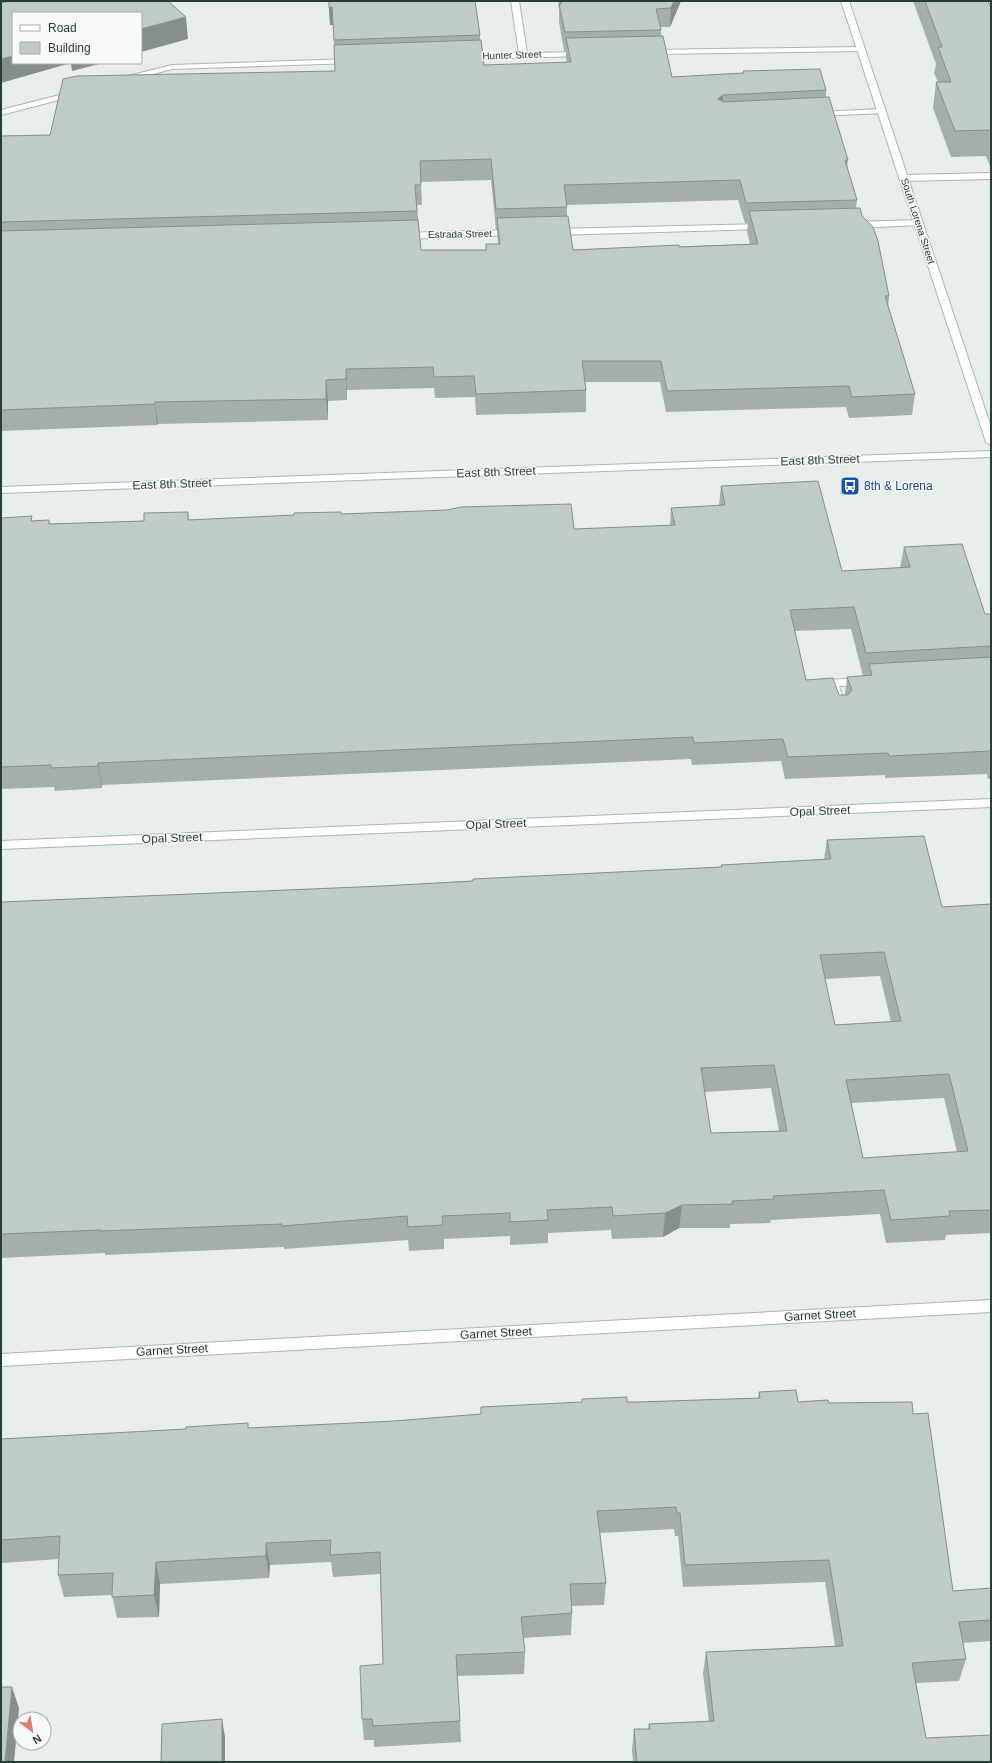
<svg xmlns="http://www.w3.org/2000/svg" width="992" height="1763" font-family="Arial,sans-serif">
<rect width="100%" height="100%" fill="#e7eee9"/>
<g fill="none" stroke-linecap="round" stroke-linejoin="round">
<g stroke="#aab6af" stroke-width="2">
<path id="lane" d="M881 109H884V113L818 116 814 114 818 112Z
M862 678 866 679 868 682 866 685 839 686 842 696 840 699H832L826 683 828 680Z"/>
</g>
<g stroke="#aab6af" stroke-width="2">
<path id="street" d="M511 1H519L527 53 581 52H584V56L465 59V55H468L519 53Z
M860 47H863V51L650 54 646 52 650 50Z
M351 59 355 61 354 63 172 69 131 80 127 78 128 76 172 65Z
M75 91 79 93 78 95 1 115V110Z
M991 173V179L903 181 899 178 903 175Z
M918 220 922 223 921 225 855 228 851 225 855 222Z
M763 224 767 227 766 229 555 235 551 232 555 229Z
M513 230 517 233 516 235 404 239 400 236 404 233Z
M991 799V807L1 849V841Z
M991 1300V1312L1 1366V1354Z"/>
</g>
<g stroke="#a6b8af" stroke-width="2">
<path id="secondary" d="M841 1H849L991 427V445L986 442Z
M991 451V457L1 493V487Z"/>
</g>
<use href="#lane" fill="#fff" fill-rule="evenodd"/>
<use href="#street" fill="#fff" fill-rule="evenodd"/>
<use href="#secondary" fill="#fff" fill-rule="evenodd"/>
</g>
<path fill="#a4afa9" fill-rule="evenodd" d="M558 1H681L670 27H660L661 30V37L672 77 743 73V71L826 90V97L848 160 847 167 857 200 856 208 889 296 888 306 915 394 912 415 849 418 846 407 666 412 660 382H585L586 390V412L476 415 475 397 435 398 434 388 347 390V400L328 401V420L158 424 157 425 1 431V136L50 135 335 71 333 25H330L329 8 480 35V40L484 65 567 63 566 58V51H564L559 22V9ZM491 180 496 230H497L498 244 486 250H421L417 205H422L421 182ZM738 200 745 223H748L747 231 750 244 573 250 567 216V205Z
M913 1H988L991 8V169L986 156 951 157 933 108 936 82H938L934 73 936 64Z
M721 486 842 571 900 568 904 547 985 614H991V779H988L987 774 885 778V775L785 779 781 761 692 765 691 759 102 785V788L55 791 54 787 1 789V518L32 521 49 520 50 524 144 521 188 512 189 520 341 514 574 529 670 526 671 508 719 506ZM851 629 863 676H867L847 677 845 695H839L806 680 795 631Z
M827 840 942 907 991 904V1233L946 1235 945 1240 886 1243 880 1214 771 1220 770 1223 730 1224V1228H679L663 1237 612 1239 611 1230 548 1233V1243L510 1245V1236L444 1239V1249L409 1251 408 1240 284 1249V1247L105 1255V1253L1 1258V902L382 886 721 867V865L824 859ZM880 976 891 1022 835 1025 825 979ZM771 1088 779 1131 711 1133 704 1092ZM944 1098 957 1152 863 1158 851 1103Z
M759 1392 798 1402 829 1403 913 1414 953 1591 991 1588V1641L963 1643 966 1659 959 1681 916 1683 926 1738 991 1762H633L632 1750 634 1729H648L649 1724 709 1722 703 1673 706 1652 835 1646 825 1582 683 1587 678 1536H675L674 1529 600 1533 606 1583 604 1605 571 1606 572 1613 571 1635 523 1638 525 1652 524 1674 457 1676 460 1721 461 1742 374 1747V1740H364L362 1719 383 1664 380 1574 333 1577 331 1562 270 1565 269 1578 160 1584 159 1617 117 1618 112 1595 64 1597 58 1575 59 1559 2 1563 1 1571V1439L249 1428 394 1421 481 1414V1407L627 1402H639L758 1398Z"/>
<path fill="#868e8a" d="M1 1H10L1 20Z
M674 1H681L670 27 671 8Z
M332 7 333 25H330L329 8Z
M186 17 188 39 141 52V29Z
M13 56V63H103L72 71 71 63 1 83V59Z
M723 95 722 114 718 99Z
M346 369 347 390V400L346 379Z
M326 380 328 401V420L326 399Z
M155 402 158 424 157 425 155 404Z
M98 763 102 785V788L98 766Z
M682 1205 679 1228 663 1237 665 1213Z
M266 1543 270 1565 269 1578 266 1556Z
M156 1562 160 1584 159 1617 154 1595Z
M12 1687 19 1708 14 1762H5Z
M222 1719 225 1737V1762H222Z"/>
<path fill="#bfcbc5" stroke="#868e8a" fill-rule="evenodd" d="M10 1H168L186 17 141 29V13H13V56L1 59V3Z
M329 1H475L480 35 334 40 332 7 329 8Z
M561 1H674L671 8 656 9 661 30 565 32 559 4H561Z
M925 1H988L991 8V133L990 130 955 131 936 82H951L938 47H942Z
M663 36 672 77 744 73 743 71 820 69 826 90 723 95 718 99 724 102 829 97 848 160H845L857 200 746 203 740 180 564 185 567 207 496 209 491 159 420 161 421 185H415L417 211 1 222V136L50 135 63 79 77 76 335 71 334 45 481 40 484 65 571 62 566 38Z
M860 208 862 216 873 227 878 241 889 296H885L915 394 852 397 849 386 667 391 661 361H582L586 390 476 394 474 376 434 377 433 367 346 369V379L326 380V399L155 402V404L1 410V231L418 220 421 250H486V244H500L497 218 568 216 573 250 679 245V247L758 244 749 211Z
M818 481 842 571 910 567 904 547 962 544 985 614H991V646L866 653 854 607 790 610 806 680 833 678 839 695H848L852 690 847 677 872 675 869 664 991 657V751L889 756 888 753 788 757 783 739 694 743 693 737 98 763V766L51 768V765L1 767V518L32 516 31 521 49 520V524L144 521V513L188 512V520L294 515V513L341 512V514L447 510 461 507 571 504 574 529 675 525 671 508 725 505 721 486Z
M924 836 942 907 991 904V1210L949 1211 950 1216 891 1220 884 1190 773 1196 774 1199 732 1201 733 1204 682 1205 665 1213 613 1216 612 1207 547 1210 548 1220 510 1222V1213L442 1216 443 1225 408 1227 407 1216 282 1226V1224L101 1231V1230L1 1234V902L382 886 473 881V879L722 867 721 865 831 859 827 840ZM884 952 901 1021 835 1025 820 955ZM774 1065 787 1131 711 1133 701 1068ZM949 1074 968 1151 863 1158 846 1080Z
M796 1390 798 1402 828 1400 829 1403 912 1402 913 1414 928 1413 953 1591 991 1588V1620L959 1622 966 1659 912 1663 926 1738 991 1735V1762H637L634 1729H650L649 1724 714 1721 706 1652 843 1646 829 1560 685 1565 680 1513H677L676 1507 597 1511 606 1583 570 1584 572 1613 521 1617 525 1652 456 1655 460 1721 373 1726 372 1719H362L360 1666 383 1664 380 1552 330 1555 331 1540 266 1543V1556L156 1562 154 1595 112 1597 113 1573 58 1575 60 1536 1 1540V1439L186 1429V1427L248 1423V1428L394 1421 481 1414V1407L582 1402V1399L627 1397V1402H639L760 1398 759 1392Z
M1 1687H12L5 1762H1Z
M222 1719V1762H161L162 1724Z"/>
<defs>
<g id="bus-square" transform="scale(1)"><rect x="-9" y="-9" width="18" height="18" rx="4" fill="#1a4fb4" stroke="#f7faf8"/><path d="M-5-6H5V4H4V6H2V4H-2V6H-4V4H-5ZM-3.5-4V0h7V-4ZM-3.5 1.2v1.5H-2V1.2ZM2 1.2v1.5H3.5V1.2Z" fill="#fff"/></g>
</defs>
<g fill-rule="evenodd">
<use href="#bus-square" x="850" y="486"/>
</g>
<g text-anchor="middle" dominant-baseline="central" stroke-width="3" stroke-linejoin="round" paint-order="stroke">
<g font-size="10" fill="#273e34" stroke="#f7faf8">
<text transform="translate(512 55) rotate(-2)">Hunter Street</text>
<text transform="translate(918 221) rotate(72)">South Lorena Street</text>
<text transform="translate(460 234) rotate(-1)">Estrada Street</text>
</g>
<g font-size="12" fill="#273e34" stroke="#f7faf8">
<text transform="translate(820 460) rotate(-2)">East 8th Street</text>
<text transform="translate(496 472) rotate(-2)">East 8th Street</text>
<text transform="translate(172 484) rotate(-2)">East 8th Street</text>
<text transform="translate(820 811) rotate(-2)">Opal Street</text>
<text transform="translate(496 824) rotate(-2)">Opal Street</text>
<text transform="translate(172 838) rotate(-2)">Opal Street</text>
<text transform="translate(820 1315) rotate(-3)">Garnet Street</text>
<text transform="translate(496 1333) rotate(-3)">Garnet Street</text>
<text transform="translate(172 1350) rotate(-3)">Garnet Street</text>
</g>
<g font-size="12" fill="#164399" stroke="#f7faf8" text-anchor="start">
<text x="864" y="486">8th &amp; Lorena</text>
</g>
</g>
<rect width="992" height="1763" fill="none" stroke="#273e34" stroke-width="4"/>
<rect x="12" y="12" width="130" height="52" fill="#f7faf8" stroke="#a4afaa"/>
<rect x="20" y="25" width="20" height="6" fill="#ffffff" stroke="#a4afaa"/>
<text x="48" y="32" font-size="12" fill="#273e34">Road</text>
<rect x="20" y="42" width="20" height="12" fill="#bfcbc5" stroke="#a4afaa"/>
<text x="48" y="52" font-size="12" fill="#273e34">Building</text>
<g transform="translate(32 1731) rotate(149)"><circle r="19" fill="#f7faf8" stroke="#a4afaa"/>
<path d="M0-3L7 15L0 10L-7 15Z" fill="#e37970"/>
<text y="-6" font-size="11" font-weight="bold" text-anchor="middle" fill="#273e34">N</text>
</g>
</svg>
